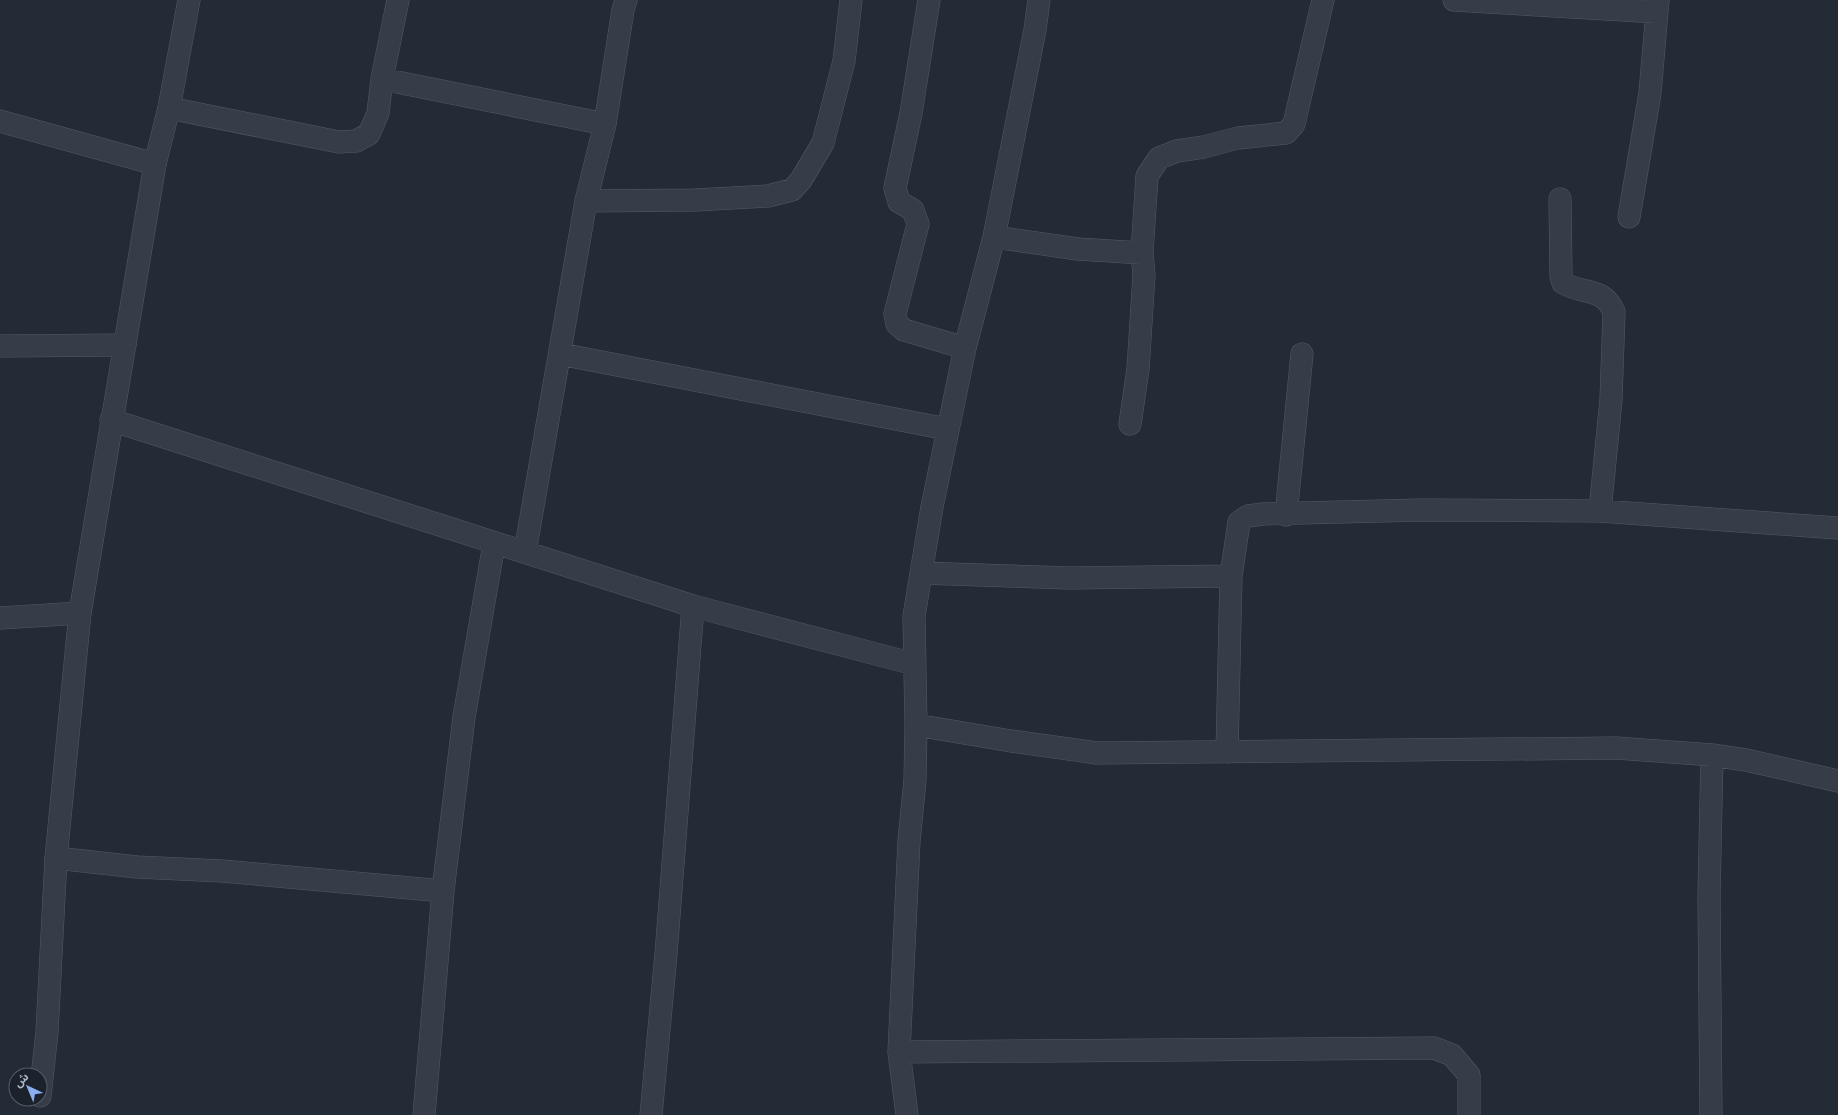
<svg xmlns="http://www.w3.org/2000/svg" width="1838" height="1115" font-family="'Archivo Narrow','Noto Sans Arabic',sans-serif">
<rect width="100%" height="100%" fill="#232b37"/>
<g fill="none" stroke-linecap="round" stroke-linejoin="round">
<g stroke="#545a65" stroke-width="23">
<path id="minor" d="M1454 0 1657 12
M382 79 605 124
M169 108 339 142 356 141 369 134 378 113 382 79 398 0
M0 121 155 164
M1560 199 1561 276 1563 283C1583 295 1603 286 1614 312L1611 400 1600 511
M586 201 695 200 768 196 792 190 801 180 823 143 844 61 851 0
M1629 217 1650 93 1658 0
M994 237 1078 249 1142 253
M0 346 125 345
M965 348 994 237 1035 30 1039 0
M560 354 947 429
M111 420 693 606 914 664
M1130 424 1138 369 1144 275 1142 253 1147 176 1159 158 1177 151 1204 147 1238 138 1286 133 1294 124 1323 0
M1286 515 1302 354
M525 552 586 201 605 124 623 10 626 0
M921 573 1069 578 1231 576
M0 618 80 613
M916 725 1011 741 1097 753 1616 748 1712 755 1746 760 1838 781
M1227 752 1231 576 1239 522 1248 516 1263 514 1421 510 1600 511 1838 528
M56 858 137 867 222 871 443 891
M899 1052 1434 1048 1452 1055 1469 1075V1115
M424 1115 443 891 464 717 494 544
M651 1115 666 954 693 606
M907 1115 899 1052 909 841 915 780 916 725 914 616 932 507 965 348 904 330 897 324 895 314 918 224 913 210 899 202 895 188 911 113 929 0
M1711 1115 1709 895 1712 755"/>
</g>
<g stroke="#545a65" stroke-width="23">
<path id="tertiary" d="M40 1096 47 1032 56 858 80 613 155 164 169 108 189 0"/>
</g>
<use href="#minor" stroke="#363d48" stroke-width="22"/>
<use href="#tertiary" stroke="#363d48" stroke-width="22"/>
</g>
<g transform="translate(28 1087) rotate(316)"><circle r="19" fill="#1b222c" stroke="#575e69"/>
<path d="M0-3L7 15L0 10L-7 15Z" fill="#8aaeef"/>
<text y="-6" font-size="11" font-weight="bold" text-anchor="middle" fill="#b1b7c4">ش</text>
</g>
</svg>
